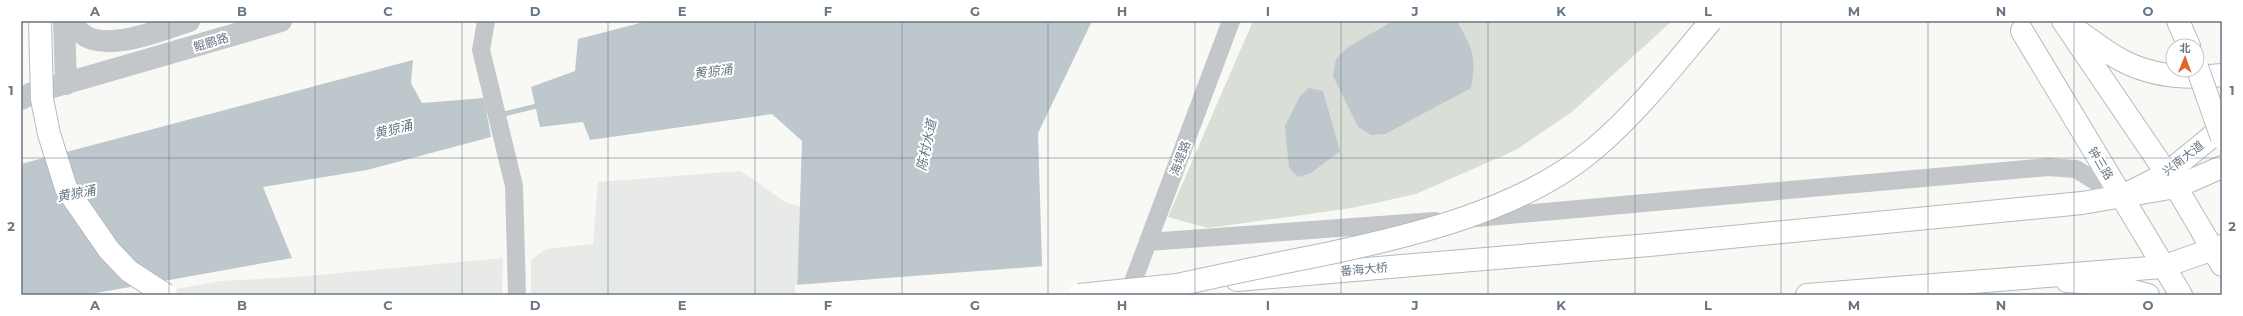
<svg xmlns="http://www.w3.org/2000/svg" width="2243" height="316" font-family="Montserrat,'Noto Sans SC',sans-serif">
<rect width="100%" height="100%" fill="#f8f8f5"/>
<path fill="#e8eae8" d="M741 171 785 202 800 207 797 295H531V260L546 249 593 244 598 182Z
M503 258 502 295H144L221 281 296 277Z"/>
<path fill="#d9dfd6" d="M1253 21H1672L1572 112 1516 150 1416 194 1352 208 1208 228 1168 217Z"/>
<path fill="#bdc7cc" d="M648 21H1092L1038 133 1043 295H797L802 141 772 114 590 140 583 122 540 127 531 87 575 71 578 39Z
M1393 21H1457C1472 48 1477 56 1471 88L1385 134 1371 135 1358 127 1333 76 1336 59 1348 47Z
M413 60 411 83 422 103 484 98 491 137 367 170 263 187 292 258 85 295H21V164Z
M1309 88 1323 91 1340 151 1311 173 1298 177 1289 168 1285 126 1300 96Z"/>
<path fill="#f8f8f5" d="M1044 266 1045 295H795V285Z"/>
<g fill="none" stroke-linecap="round" stroke-linejoin="round">
<path stroke="#bdc7cc" stroke-width="5" d="M500 115 541 105"/>
<g stroke="#b5babf" stroke-width="24">
<path id="secondary" d="M2128 193 2166 174 2222 128"/>
</g>
<g stroke="#b6babe" stroke-width="24">
<path id="primary" d="M2063 21 2176 187 2222 265
M2178 21 2189 46
M2072 27C2089 38 2105 52 2123 61 2154 77 2189 79 2222 75
M2022 31 2181 295
M2067 281 2107 284 2148 295"/>
</g>
<g stroke="#b6b9bc" stroke-width="24">
<path id="trunk" d="M1237 280 1649 245 2082 203 2176 187 2222 167
M1807 295 2162 267 2222 246"/>
</g>
<path stroke="#c3c7ca" stroke-width="18" d="M486 21 481 50 514 186 517 295
M1476 218 2048 167 2076 169 2121 197
M1148 242 1435 221
M1128 295 1231 21"/>
<path stroke="#c3c7ca" stroke-width="22" d="M64 21 66 84
M71 21C74 25 77 30 81 33 105 54 163 29 189 21
M21 99 32 93 281 21"/>
<use href="#secondary" stroke="#fff" stroke-width="22"/>
<use href="#primary" stroke="#fff" stroke-width="22"/>
<use href="#trunk" stroke="#fff" stroke-width="22"/>
<g stroke="#b6babe" stroke-width="24" stroke-linecap="butt">
<path id="primary-bridge" d="M40 21 42 99 49 134 66 188 109 250 129 271 166 295
M2197 67 2222 138
M1177 285C1223 275 1270 265 1316 256 1408 237 1521 211 1594 149 1638 112 1674 65 1711 21"/>
</g>
<g stroke="#b6b9bc" stroke-width="24" stroke-linecap="butt">
<path id="trunk-bridge" d="M1079 295 1177 285"/>
</g>
<use href="#primary-bridge" stroke="#fff" stroke-width="22"/>
<use href="#trunk-bridge" stroke="#fff" stroke-width="22"/>
</g>
<path fill="none" stroke="#677685" stroke-width="1" stroke-opacity="0.55" d="M169 21V295M315 21V295M462 21V295M608 21V295M755 21V295M902 21V295M1048 21V295M1195 21V295M1341 21V295M1488 21V295M1635 21V295M1781 21V295M1928 21V295M2074 21V295M21 158H2222"/>
<g text-anchor="middle" dominant-baseline="central" stroke-width="4" stroke-linejoin="round" paint-order="stroke">
<g font-size="12" fill="#677685" stroke="#fff">
<text transform="translate(211 42) rotate(-17)">鲲鹏路</text>
<text transform="translate(1180 158) rotate(-69)">海堤路</text>
<text transform="translate(2183 158) rotate(-38)">兴南大道</text>
<text transform="translate(2101 163) rotate(59)">钟三路</text>
<text transform="translate(1364 269) rotate(-5)">番海大桥</text>
</g>
<g font-size="13" font-style="italic" fill="#637781" stroke="#fff">
<text transform="translate(713 71) rotate(-7)">黄猄涌</text>
<text transform="translate(393 129) rotate(-14)">黄猄涌</text>
<text transform="translate(926 145) rotate(-78)">陈村水道</text>
<text transform="translate(76 193) rotate(-10)">黄猄涌</text>
</g>
</g>
<rect width="2243" height="316" fill="none" stroke="#ffffff" stroke-width="44"/>
<g transform="translate(2185 58) rotate(1)"><circle r="19" fill="#ffffff" stroke="#c2c8ce"/>
<path d="M0-3L7 15L0 10L-7 15Z" fill="#df642d"/>
<text y="-6" font-size="11" font-weight="bold" text-anchor="middle" fill="#677685">北</text>
</g>
<rect x="22" y="22" width="2199" height="272" fill="none" stroke="#677685" stroke-width="1.5"/>
<g font-size="13" text-anchor="middle" font-weight="bold" fill="#677685">
<text x="95" y="16">A</text>
<text x="242" y="16">B</text>
<text x="388" y="16">C</text>
<text x="535" y="16">D</text>
<text x="682" y="16">E</text>
<text x="828" y="16">F</text>
<text x="975" y="16">G</text>
<text x="1122" y="16">H</text>
<text x="1268" y="16">I</text>
<text x="1415" y="16">J</text>
<text x="1561" y="16">K</text>
<text x="1708" y="16">L</text>
<text x="1854" y="16">M</text>
<text x="2001" y="16">N</text>
<text x="2148" y="16">O</text>
<text x="11" y="95">1</text>
<text x="2232" y="95">1</text>
<text x="11" y="231">2</text>
<text x="2232" y="231">2</text>
<text x="95" y="310">A</text>
<text x="242" y="310">B</text>
<text x="388" y="310">C</text>
<text x="535" y="310">D</text>
<text x="682" y="310">E</text>
<text x="828" y="310">F</text>
<text x="975" y="310">G</text>
<text x="1122" y="310">H</text>
<text x="1268" y="310">I</text>
<text x="1415" y="310">J</text>
<text x="1561" y="310">K</text>
<text x="1708" y="310">L</text>
<text x="1854" y="310">M</text>
<text x="2001" y="310">N</text>
<text x="2148" y="310">O</text>
</g>
</svg>
